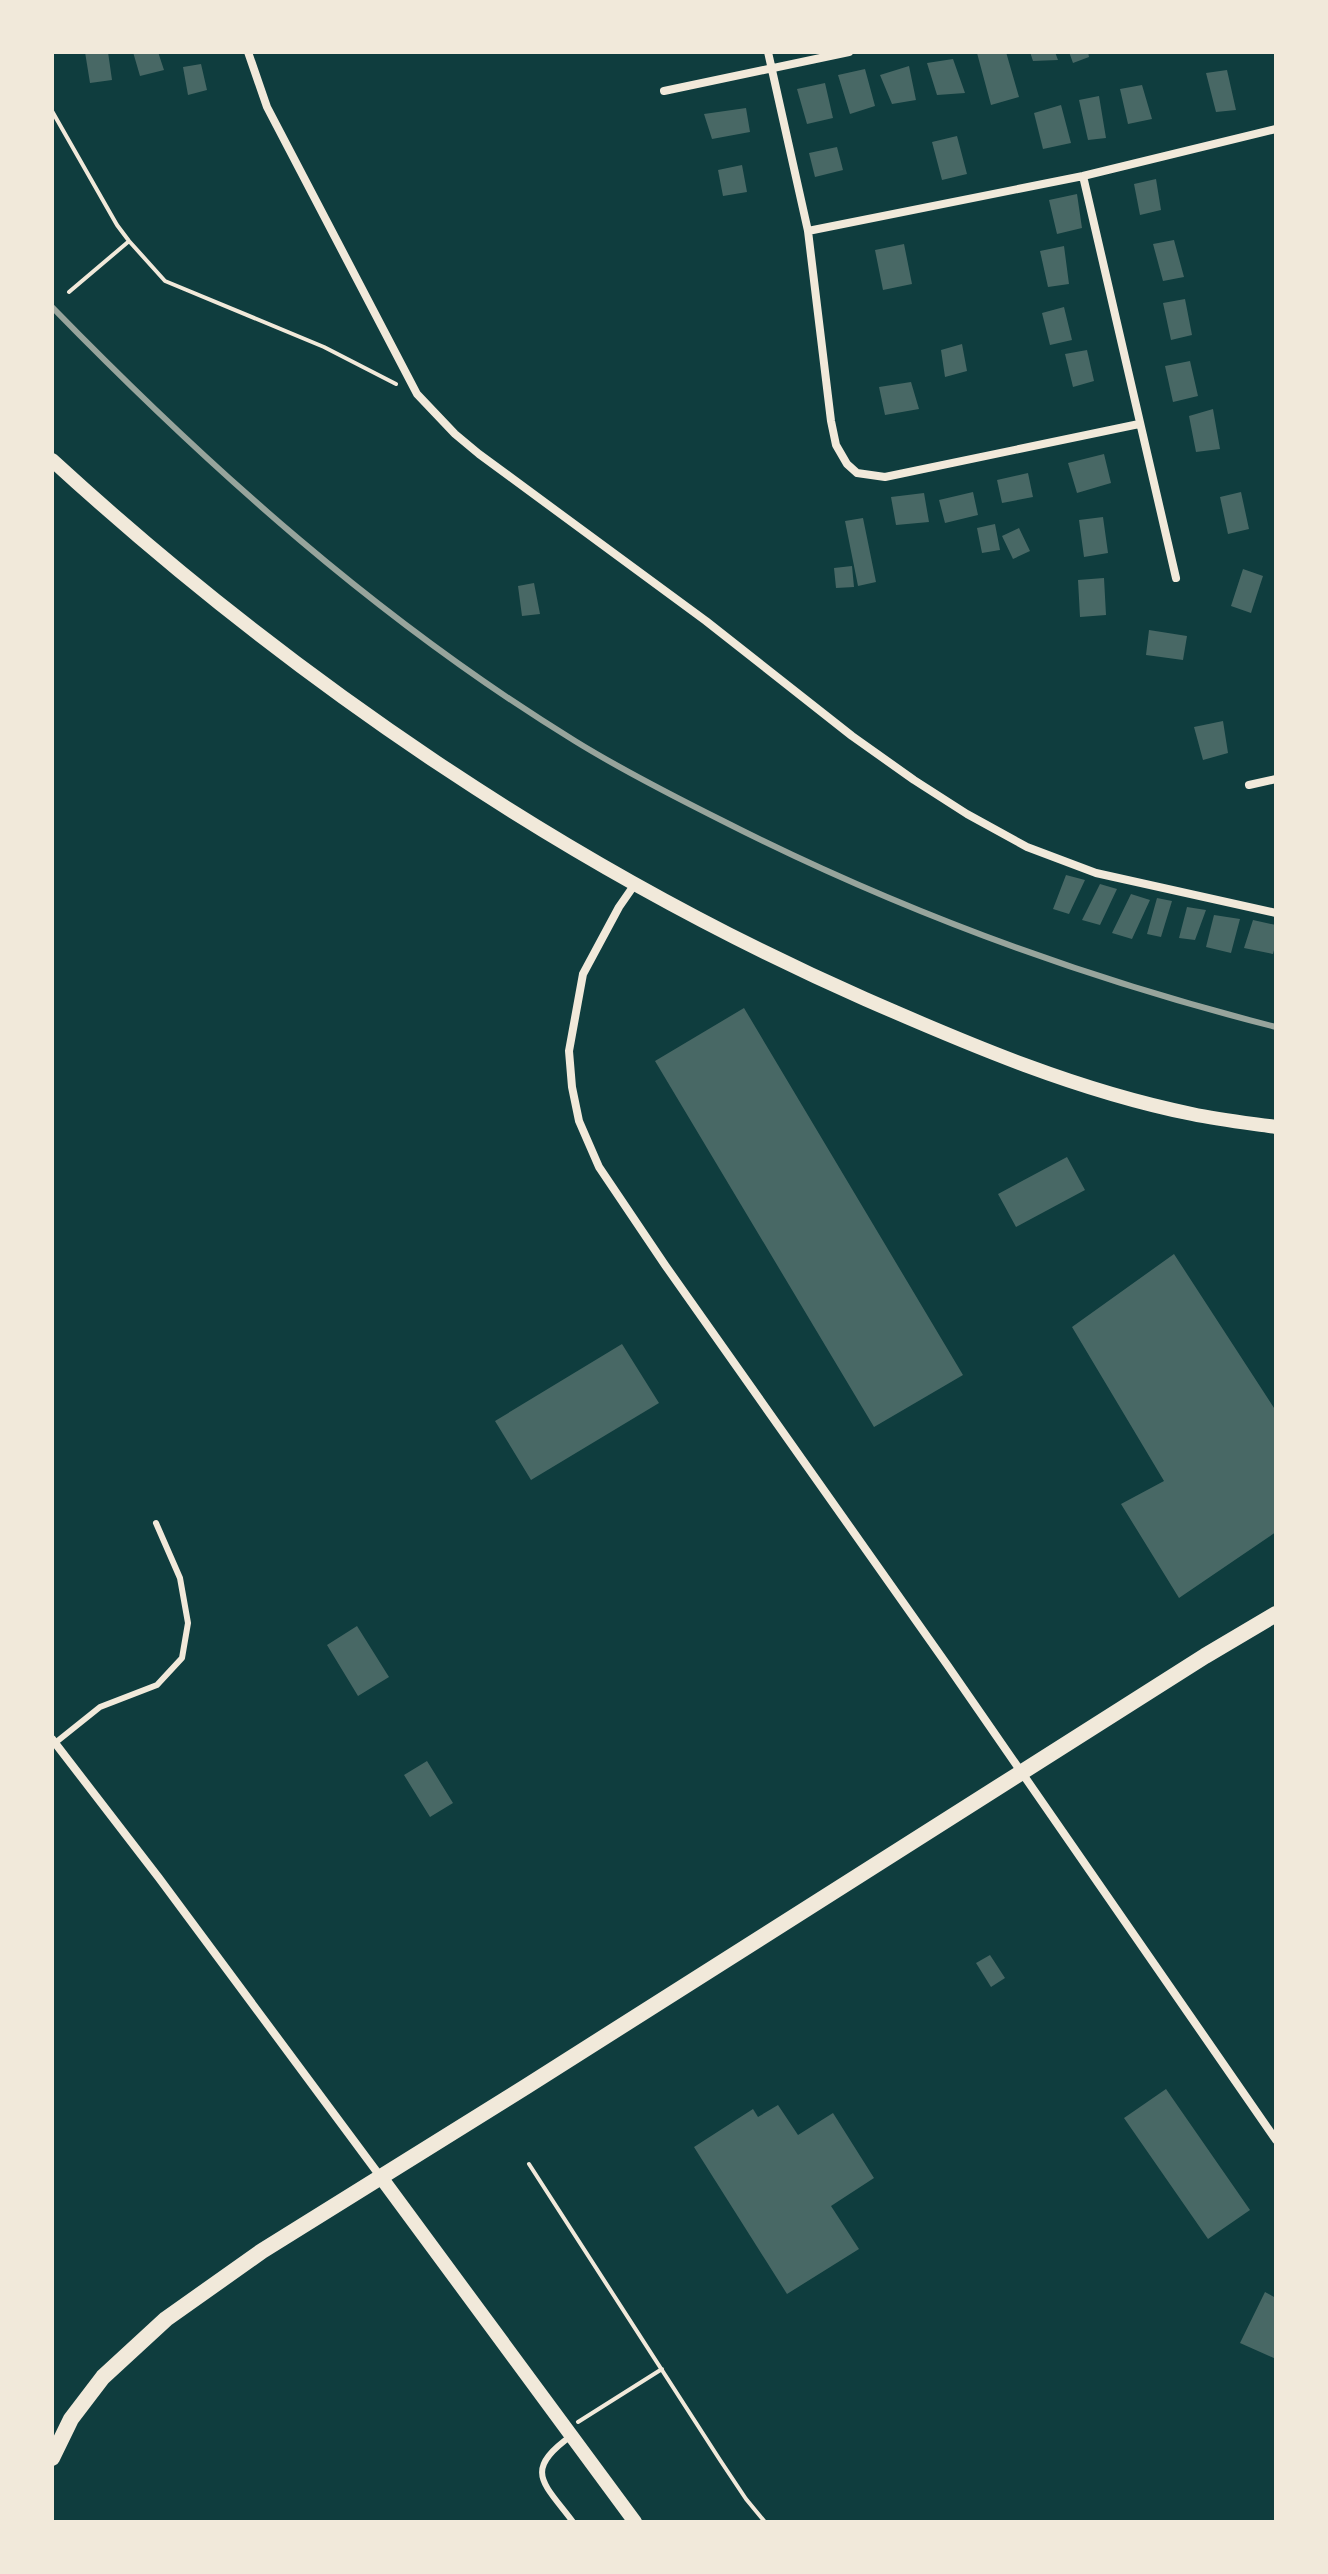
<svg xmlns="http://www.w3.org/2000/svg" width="1328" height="2574" font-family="Poppins,sans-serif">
<rect width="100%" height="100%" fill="#0f3d3e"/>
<path fill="#486865" d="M85 52H108L112 80 90 83Z
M133 52H158L164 70 140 76Z
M982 52H1006L1019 97 991 105 977 53Z
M1030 52H1055L1058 60 1033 61Z
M1069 52H1088L1089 57 1073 63Z
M953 59 965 93 937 95 927 63Z
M201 64 207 90 188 95 183 67Z
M909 66 916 100 892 104 880 75Z
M865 69 875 106 850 114 838 75Z
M1227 70 1236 110 1216 112 1206 73Z
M825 83 833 118 807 124 797 89Z
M1142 85 1152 119 1128 124 1120 89Z
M1099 96 1106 138 1088 140 1079 100Z
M1061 105 1071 143 1043 149 1034 113Z
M746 108 750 132 712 139 704 114Z
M957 136 967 174 942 180 932 142Z
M837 147 843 170 815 177 809 153Z
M742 165 747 192 723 196 718 170Z
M1156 179 1161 210 1140 215 1134 184Z
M1077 194 1082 228 1057 234 1049 200Z
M1174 240 1184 277 1163 281 1153 244Z
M904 244 912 284 883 290 875 250Z
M1064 246 1069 284 1048 287 1040 251Z
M1185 299 1192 335 1171 340 1163 303Z
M1064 307 1072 340 1050 345 1042 313Z
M962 344 967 371 945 377 941 350Z
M1087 350 1094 381 1073 387 1065 354Z
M1190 361 1198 396 1173 402 1165 366Z
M911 382 919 409 885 415 879 387Z
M1213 409 1220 449 1196 452 1189 416Z
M1104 454 1111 483 1077 493 1068 463Z
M1028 473 1033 497 1002 503 997 480Z
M973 492 978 515 945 523 939 500Z
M1241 492 1249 529 1228 534 1220 497Z
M924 493 929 522 896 525 891 497Z
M1103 517 1108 553 1084 557 1079 520Z
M863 518 876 582 858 586 845 521Z
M995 524 1000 550 982 553 977 528Z
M1019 528 1030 551 1013 559 1002 536Z
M852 566 854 587 836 588 834 568Z
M1243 569 1263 576 1251 613 1231 606Z
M1104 578 1106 615 1080 617 1078 580Z
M534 583 540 614 522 616 518 586Z
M1149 630 1187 636 1183 660 1146 655Z
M1223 721 1228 753 1203 760 1194 727Z
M1066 875 1085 880 1069 914 1053 909Z
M1100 884 1117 889 1100 925 1082 920Z
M1131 894 1150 900 1132 939 1112 933Z
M1157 898 1172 901 1161 937 1147 934Z
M1187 907 1206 910 1195 940 1179 938Z
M1214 915 1240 919 1231 953 1206 947Z
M1253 920 1276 925V942L1273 954 1244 948Z
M744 1008 963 1375 874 1427 655 1061Z
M1067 1157 1085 1190 1016 1227 998 1194Z
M1174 1254 1276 1411V1532L1179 1598 1121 1504 1164 1481 1072 1327Z
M622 1344 659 1403 531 1480 495 1421Z
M357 1626 389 1677 358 1696 327 1645Z
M427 1761 453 1803 430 1817 404 1775Z
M990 1955 1005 1978 991 1987 976 1963Z
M1166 2089 1250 2210 1208 2239 1124 2118Z
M778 2105 798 2135 833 2113 874 2178 831 2206 859 2249 787 2294 694 2147 753 2109 758 2117Z
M1265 2292 1276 2298V2359L1240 2343Z"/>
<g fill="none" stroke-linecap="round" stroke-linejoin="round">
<path stroke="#f1e9da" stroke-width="4" d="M52 111 117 225 129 241 165 281 324 347 396 384
M69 292 128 242
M529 2164 720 2460 746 2499 765 2522
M578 2422 662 2369"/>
<path stroke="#f1e9da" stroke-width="6" d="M55 1743 100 1707 157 1685 182 1658 188 1623 180 1578 156 1523
M571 2436C522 2471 544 2483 573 2522"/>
<path stroke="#f1e9da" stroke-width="8" d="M248 52 267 107 417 394 455 434 479 454 706 621 852 736 914 780 967 814 1027 847 1096 873 1276 913
M768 52 808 231 831 421 836 445 847 464 857 473 885 477 1139 424
M664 91 849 52
M1083 176 1176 578
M808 231 1083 176 1276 129
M1249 785 1276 779
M635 884 619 907 583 974 569 1051 572 1087 579 1121 599 1167 665 1265 948 1666 1276 2140
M52 1739 159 1878 380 2176"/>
<path stroke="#f1e9da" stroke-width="14" d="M52 460C291 679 568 868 865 999 970 1045 1078 1091 1192 1114 1220 1120 1248 1123 1276 1127
M380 2176 635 2522"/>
<path stroke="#f1e9da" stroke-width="16" d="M52 2458 71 2419 103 2377 166 2319 262 2251 527 2086 1205 1656 1276 1614"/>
<path stroke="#97a49c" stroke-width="6" d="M52 307C210 469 381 622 575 741 622 770 671 795 721 820 900 911 1082 978 1276 1027"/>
</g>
<rect width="1328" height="2574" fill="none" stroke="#f1e9da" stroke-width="108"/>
</svg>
